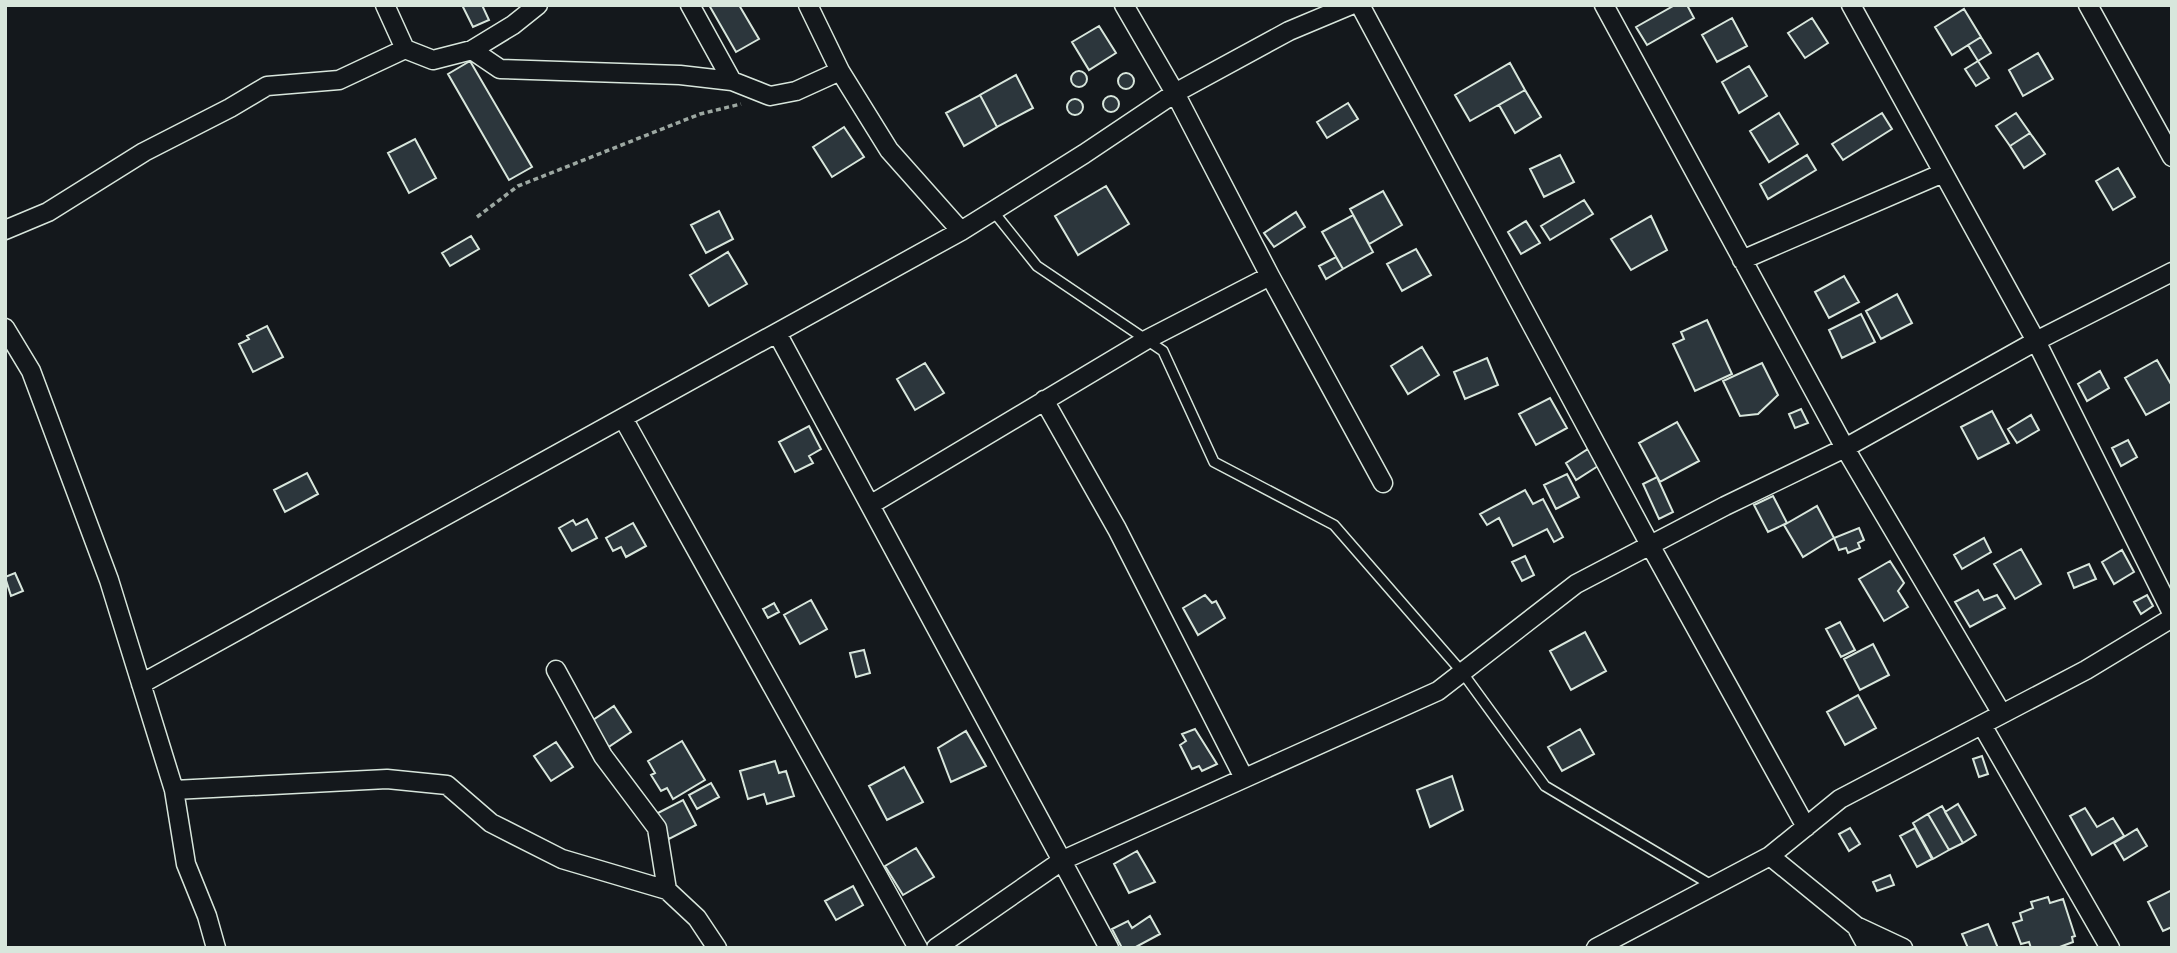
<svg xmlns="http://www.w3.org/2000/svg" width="2177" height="953" font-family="Karla,sans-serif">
<rect width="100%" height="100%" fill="#14181c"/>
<path fill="#2c363c" stroke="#d8e6dc" stroke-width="2" d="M462 5H482L489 20 473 27Z
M709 5H739L759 39 736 52Z
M1675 5H1687L1694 18 1647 45 1636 27Z
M1964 9 1981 37 1952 55 1935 27Z
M1732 18 1747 46 1717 62 1702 35Z
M1812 18 1828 43 1805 58 1788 33Z
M1099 26 1116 53 1089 70 1072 42Z
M1981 37 1991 53 1978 61 1968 45Z
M2038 53 2053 79 2023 96 2009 70Z
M470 61 532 167 509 180 448 74Z
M1978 61 1989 78 1976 86 1965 69Z
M1510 63 1525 90 1470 121 1455 95Z
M1749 66 1767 96 1739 113 1722 82Z
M1071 79a8 8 0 1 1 16 0a8 8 0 1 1-16 0Z
M1118 81a8 8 0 1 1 16 0a8 8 0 1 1-16 0Z
M1016 75 1033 108 997 127 980 95Z
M1525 90 1541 117 1515 133 1499 105Z
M980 95 997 127 964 146 946 113Z
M1103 104a8 8 0 1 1 16 0a8 8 0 1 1-16 0Z
M1067 107a8 8 0 1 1 16 0a8 8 0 1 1-16 0Z
M1348 103 1358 119 1327 138 1317 122Z
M1779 113 1798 144 1769 162 1750 131Z
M1882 113 1892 129 1843 160 1832 144Z
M2016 113 2030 133 2010 146 1996 126Z
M844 127 864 157 832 177 813 147Z
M2030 133 2045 154 2024 168 2010 146Z
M415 139 436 178 409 193 388 153Z
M1560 155 1574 182 1544 197 1530 169Z
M1807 155 1816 170 1768 199 1760 184Z
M2118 168 2135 197 2113 210 2096 181Z
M1106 186 1129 224 1078 255 1055 216Z
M1383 191 1402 225 1369 244 1350 209Z
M1584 200 1593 214 1550 240 1541 226Z
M719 211 733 239 706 253 691 225Z
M1296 212 1305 227 1274 247 1264 233Z
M1353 215 1373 252 1343 269 1322 232Z
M1651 216 1667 250 1631 270 1611 239Z
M1526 221 1540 243 1521 254 1508 232Z
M471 236 479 249 450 266 442 253Z
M1416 249 1431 275 1402 291 1387 264Z
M728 252 747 284 709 306 690 275Z
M1336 257 1343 269 1326 279 1319 266Z
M1844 276 1859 302 1829 318 1815 292Z
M1897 294 1912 323 1881 339 1866 311Z
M1861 314 1875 342 1842 358 1829 330Z
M1707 320 1732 374 1695 391 1673 344 1684 339 1681 332Z
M267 326 283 357 253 372 239 344 249 339 247 336Z
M1422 347 1439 375 1408 394 1391 366Z
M1487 358 1498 385 1465 399 1454 372Z
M2157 360 2172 386V401L2146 415 2125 378Z
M925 363 944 393 915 410 897 379Z
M1762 363 1778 395 1758 414 1740 416 1723 381Z
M2100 371 2109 388 2087 401 2078 384Z
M1550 398 1567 428 1536 445 1519 414Z
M1801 409 1808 423 1795 428 1789 414Z
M1992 411 2009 443 1978 459 1961 427Z
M2031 415 2039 430 2017 443 2008 429Z
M1677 422 1699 461 1660 482 1639 443Z
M809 426 821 449 809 456 813 463 795 472 779 442Z
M2128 440 2137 457 2121 466 2112 448Z
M1588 449 1598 466 1576 480 1566 463Z
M307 473 318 494 285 512 274 490Z
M1567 474 1579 497 1556 509 1544 485Z
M1657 477 1673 512 1659 519 1643 484Z
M1525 490 1533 504 1543 499 1563 537 1554 542 1547 529 1513 546 1499 518 1487 525 1480 514Z
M1773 496 1787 523 1768 532 1754 505Z
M1817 506 1834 538 1803 557 1784 525Z
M587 519 597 538 572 551 559 528 573 520 576 525Z
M633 523 646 546 626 557 621 547 613 551 606 538Z
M1859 528 1864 540 1858 543 1860 548 1848 553 1846 548 1839 550 1834 538Z
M1984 538 1991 552 1962 569 1954 555Z
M2021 549 2041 584 2015 599 1994 564Z
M2122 550 2134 572 2114 584 2102 562Z
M1525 556 1534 575 1522 581 1512 562Z
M1890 561 1904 583 1898 591 1908 607 1884 621 1859 579Z
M2089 564 2096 579 2074 588 2068 573Z
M15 573 23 591 11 596 5 577Z
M1978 590 1984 600 1997 595 2005 608 1970 627 1955 602Z
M1205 595 1212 603 1216 601 1225 618 1198 635 1183 608Z
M2147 595 2153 606 2141 614 2134 602Z
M811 600 827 629 800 644 784 615Z
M774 603 779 612 768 618 763 609Z
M1840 622 1855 650 1841 657 1826 629Z
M1585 632 1606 671 1571 690 1550 651Z
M1873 644 1889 675 1860 690 1844 659Z
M864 650 870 673 856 677 850 653Z
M1858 695 1876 728 1845 745 1827 712Z
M614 706 631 732 604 750 587 724Z
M1195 729 1217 764 1202 771 1199 766 1192 769 1180 745 1186 741 1182 734Z
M1580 729 1594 754 1562 771 1548 747Z
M966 731 986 766 951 782 938 748Z
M682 741 705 780 673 799 667 788 661 791 651 775 655 773 648 761Z
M556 742 573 767 551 781 534 756Z
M1982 756 1988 774 1979 777 1973 759Z
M775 761 779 773 786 771 794 796 767 804 764 794 748 799 740 771Z
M904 767 923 802 887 820 869 786Z
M1452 776 1463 810 1430 827 1417 790Z
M711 783 719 797 697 809 689 795Z
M683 800 696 825 669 839 656 814Z
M1958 804 1976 835 1963 843 1945 812Z
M1942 806 1963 843 1949 850 1928 814Z
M2085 808 2097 827 2113 818 2124 836 2092 855 2070 816Z
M1928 814 1949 850 1933 859 1913 823Z
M1850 828 1860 844 1849 851 1839 834Z
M1915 828 1932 859 1917 867 1900 836Z
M2137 829 2147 846 2124 860 2114 843Z
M916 848 934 877 903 895 885 866Z
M1137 851 1155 882 1129 893 1114 864Z
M1890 875 1894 885 1877 891 1873 882Z
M853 886 863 905 836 920 825 901Z
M2172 890V927L2163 931 2148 902Z
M2048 897 2050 903 2063 899 2075 936 2072 937 2073 942 2057 948H2031L2029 942 2021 944 2013 923 2022 920 2020 913 2033 908 2031 902Z
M1150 916 1160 934 1134 948H1122L1112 929 1128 921 1132 928Z
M1988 924 1998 948H1968L1962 934Z"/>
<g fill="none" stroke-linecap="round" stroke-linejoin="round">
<g stroke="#d8e6dc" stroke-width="12">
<path id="service" d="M993 211 1037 266 1163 351 1214 462 1334 525 1462 672 1545 786 1713 886"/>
</g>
<g stroke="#d8e6dc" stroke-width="21">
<path id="minor" d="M385 5 405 49 433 60 472 50 500 69 680 75 732 81 770 96 796 91 840 71
M690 5 732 81
M808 5 840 71 889 150 961 231
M1124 5 1175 93 1270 276 1383 483
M1360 5 1650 545 1806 827
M1604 5 1845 448 2002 714
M1851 5 2036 341 2172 613
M2088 5 2172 157
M472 50 513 25 538 5
M5 230 48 212 144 152 230 108 267 86 339 80 405 49
M1742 260 1943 173
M5 328 31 371 109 580 174 790 186 864 207 916 216 948
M777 333 1109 948
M1044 400 1117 529 1244 778
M623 418 918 948
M870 505 1146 340 1270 276
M556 670 603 756 657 828 667 890
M141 684 961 231 1084 154 1175 93 1289 31 1351 5
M1982 725 2110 948
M174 790 387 779 447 785 491 823 562 859 667 890 697 918 717 948
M1770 856 1856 926 1868 948
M1856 926 1903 948
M936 948 1063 860 1438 691 1576 584 1725 506 1845 448 2036 341 2172 272
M1596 948 1770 856 1840 799 2086 670 2172 618"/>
</g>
<path stroke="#9da8a2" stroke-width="3.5" stroke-dasharray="5 3.5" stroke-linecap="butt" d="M477 217 518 186 700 114 741 104"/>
<use href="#service" stroke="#14181c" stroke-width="9"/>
<use href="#minor" stroke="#14181c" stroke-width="18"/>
</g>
<rect width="2177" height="953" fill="none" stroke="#d8e6dc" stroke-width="14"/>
</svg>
